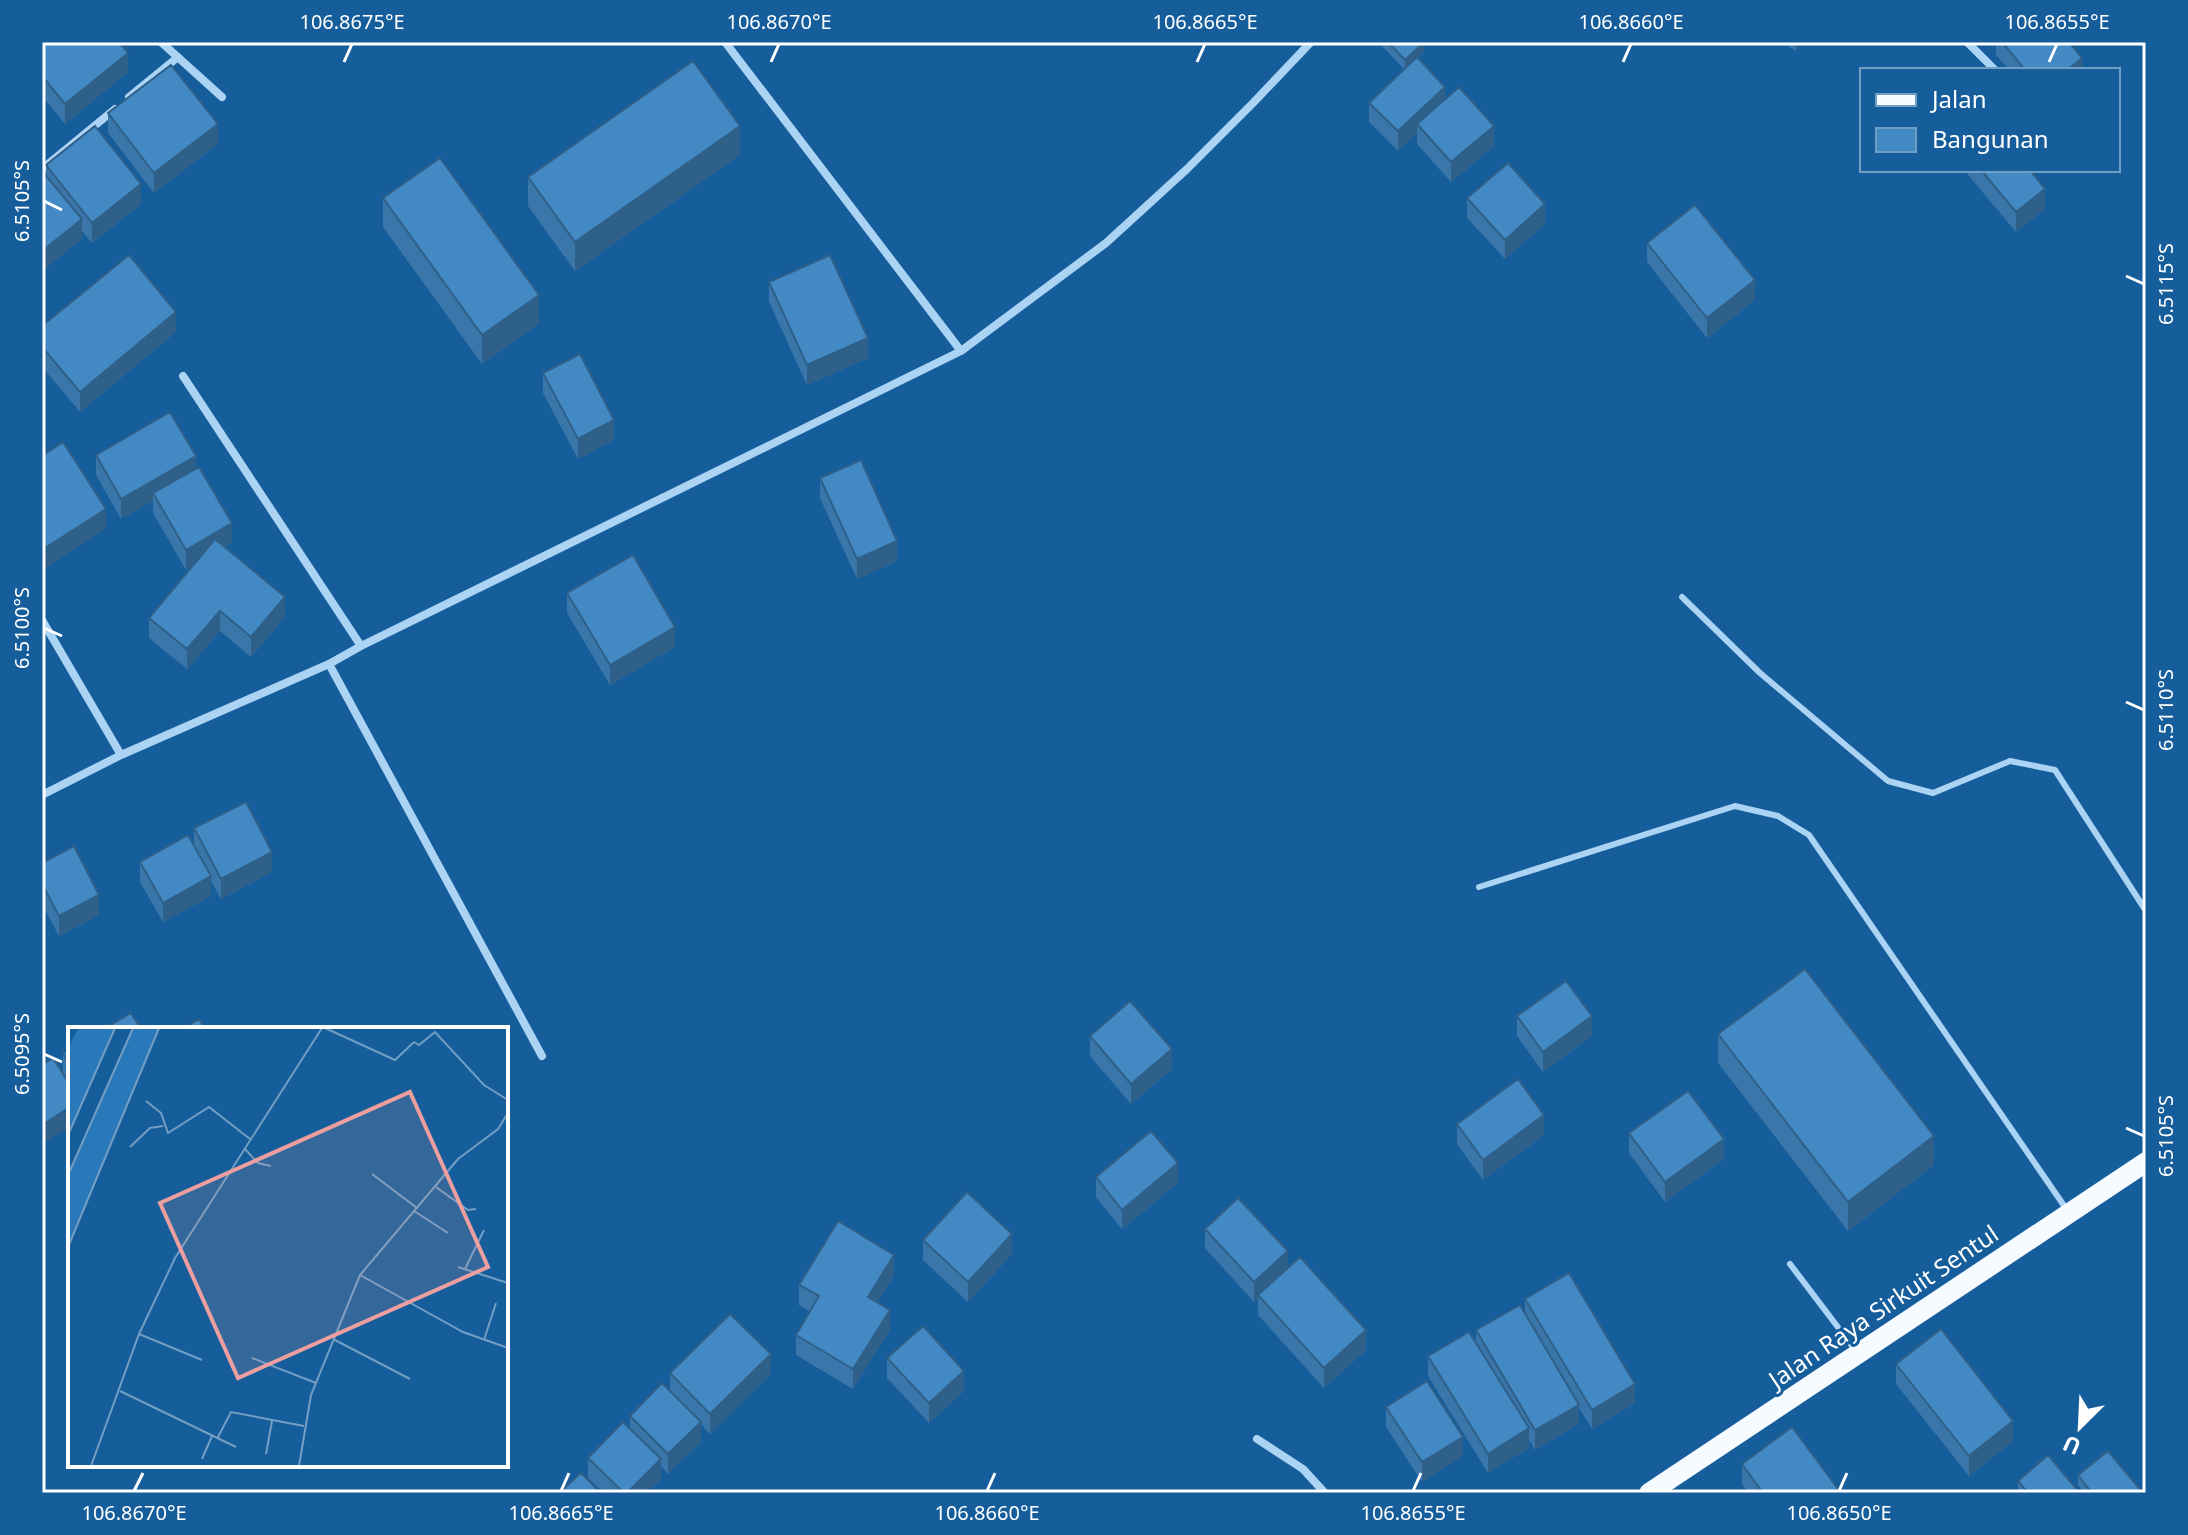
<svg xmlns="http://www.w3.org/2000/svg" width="2188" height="1535" font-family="'Noto Sans',sans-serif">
<rect width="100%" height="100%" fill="#155e9b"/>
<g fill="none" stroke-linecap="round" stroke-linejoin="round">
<path stroke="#abd3f3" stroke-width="6" d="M1682 597 1760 673 1888 781 1933 793 2010 761 2055 770 2146 911
M1479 887 1735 806 1778 816 1809 835 2067 1210
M1790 1264 1856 1351"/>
<path stroke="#abd3f3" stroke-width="8" d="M161 42 222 97
M725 42 961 351
M1967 42 1995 70
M129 97 178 57
M42 169 115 109
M183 376 361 646
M42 620 121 755
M329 664 542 1056
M42 795 121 755 329 664 361 646 961 351 1106 243 1187 169 1253 103 1311 42
M1257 1439 1303 1469 1325 1493"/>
<path stroke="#f6fbff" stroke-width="20" d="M1649 1493 2146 1162"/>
</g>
<path fill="#3a76a9" d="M42 42 128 72 65 124 42 96Z
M1378 42H1424V52L1418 58 1445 100 1494 146 1451 182 1417 144V133L1398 151 1369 122V103L1404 69Z
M1782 42H1802L1796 51Z
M1996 42H2069L2082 70H2009L1996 55Z
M108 113 218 144 154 193 108 133Z
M740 155 575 271 528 206V177Z
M46 165 141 204 92 243 82 231V239L42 271V171L46 175Z
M1964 170H2030L2045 209 2016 232Z
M383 198 539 324 482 364 383 227Z
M1467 198 1545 224 1505 259 1467 218Z
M1647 243 1755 300 1707 338 1647 262Z
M769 282 868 358 807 385 769 302Z
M42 326 176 332 80 412 42 367Z
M543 373 614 440 578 459 543 393Z
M96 455 196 469 232 543 225 547 285 617 251 657 220 631 187 669 149 638V618L194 565 186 570 153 513V501L121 519 96 475Z
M820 478 897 561 857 579 820 498Z
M567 593 675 647 610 685 567 613Z
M194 828 272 872 221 899 211 881V896L163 922 140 882V862L194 845Z
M42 863 99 915 59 936 42 904Z
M1517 1016 1592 1036 1543 1072 1517 1036Z
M1718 1034 1934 1165 1848 1231 1718 1063Z
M1090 1036 1172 1069 1131 1104 1090 1056Z
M70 1049V1085L63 1073V1053Z
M1457 1124 1544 1135 1483 1180 1457 1144Z
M1629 1133 1724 1159 1665 1202 1629 1153Z
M1096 1177 1178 1183 1122 1229 1096 1197Z
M1205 1229 1288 1268 1366 1350 1324 1388 1258 1315V1299L1254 1302 1205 1248Z
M923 1240 1012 1254 968 1302 923 1260Z
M894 1275 877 1302 890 1330 853 1389 796 1355V1335L810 1311 799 1305V1285Z
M1525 1299 1635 1403 1592 1429 1579 1408V1424L1535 1450 1529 1440V1448L1488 1473 1428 1376V1356L1476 1342V1330L1525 1314Z
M887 1358 964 1391 929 1423 887 1378Z
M1896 1364 2013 1441 1969 1476 1896 1384Z
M670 1373 771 1374 710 1434 701 1424V1442L668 1474 661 1466V1479L647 1493H604L588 1478V1458L630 1429V1416L670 1391Z
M1386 1407 1463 1456 1422 1482 1386 1427Z
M1742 1464 1841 1493H1748L1742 1484Z
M2078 1475 2143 1493H2084L2078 1485Z
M2018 1481 2080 1493H2020L2018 1491Z"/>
<path fill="#2f6089" d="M1424 42V52L1405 70V60Z
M1796 42H1802L1796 51Z
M128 53V72L65 124V104Z
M2082 58V70H2067Z
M1445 87V107L1417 124V133L1398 151V131Z
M218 124V144L154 193V173Z
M740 126V155L575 271V242Z
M1494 126V146L1451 182V162Z
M141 184V204L92 243V223Z
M2045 189V209L2016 232V212Z
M1545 204V224L1505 259V240Z
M82 219V239L42 271V251Z
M1755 280V300L1707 338V318Z
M539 295V324L482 364V335Z
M176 312V332L80 412V392Z
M868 338V358L807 385V365Z
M614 420V440L578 459V439Z
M196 456V476L153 493V501L121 519V499Z
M106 509V529L42 570V550Z
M232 523V543L186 570V550Z
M897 541V561L857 579V559Z
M285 597V617L251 657V637Z
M220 611V631L187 669V649Z
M675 627V647L610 685V665Z
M272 852V872L221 899V879Z
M211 876V896L163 922V903Z
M99 895V915L59 936V916Z
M1592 1016V1036L1543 1072V1052Z
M1172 1049V1069L1131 1104V1084Z
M70 1107V1127L42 1144V1125Z
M1544 1115V1135L1483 1180V1160Z
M1934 1136V1165L1848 1231V1202Z
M1724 1139V1159L1665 1202V1182Z
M1178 1163V1183L1122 1229V1210Z
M1012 1234V1254L968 1302V1282Z
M1288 1251V1271L1258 1295V1299L1254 1302V1282Z
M894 1255V1275L868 1317V1297Z
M890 1310V1330L853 1389V1369Z
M1366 1330V1350L1324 1388V1368Z
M771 1354V1374L710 1434V1414Z
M964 1371V1391L929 1423V1403Z
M1635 1384V1403L1592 1429V1410Z
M1579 1405V1424L1535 1450V1430Z
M2013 1421V1441L1969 1476V1456Z
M701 1422V1442L668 1474V1454Z
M1529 1428V1448L1488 1473V1454Z
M1463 1437V1456L1422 1482V1462Z
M661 1459V1479L647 1493H627Z"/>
<path fill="#4389c4" stroke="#2f6089" stroke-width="2" d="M42 42H119L128 53 65 104 42 76Z
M1388 42H1424L1405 60Z
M2002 42H2069L2082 58 2067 70H2025Z
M1417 57 1445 87 1398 131 1369 103Z
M693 61 740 126 575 242 528 177Z
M171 65 218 124 154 173 108 113Z
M1459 87 1494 126 1451 162 1417 124Z
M95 126 141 184 92 223 46 165Z
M440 158 539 295 482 335 383 198Z
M1508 163 1545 204 1505 240 1467 198Z
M1981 170H2030L2045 189 2016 212Z
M42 171 82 219 42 251Z
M1695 205 1755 280 1707 318 1647 243Z
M129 255 176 312 80 392 42 347V326Z
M830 255 868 338 807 365 769 282Z
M580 354 614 420 578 439 543 373Z
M170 412 196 456 121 499 96 455Z
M63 442 106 509 42 550V456Z
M861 460 897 541 857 559 820 478Z
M199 467 232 523 186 550 153 493Z
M215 539 285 597 251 637 220 611 187 649 149 618Z
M633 555 675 627 610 665 567 593Z
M246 802 272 852 221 879 194 828Z
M188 835 211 876 163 903 140 862Z
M74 846 99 895 59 916 42 884V863Z
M1805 969 1934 1136 1848 1202 1718 1034Z
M1566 981 1592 1016 1543 1052 1517 1016Z
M1130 1001 1172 1049 1131 1084 1090 1036Z
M131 1013 141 1029H104Z
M199 1019 205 1029H183Z
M70 1049V1065L63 1053Z
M53 1058 70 1085V1107L42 1125V1065Z
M1518 1079 1544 1115 1483 1160 1457 1124Z
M1688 1091 1724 1139 1665 1182 1629 1133Z
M1151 1131 1178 1163 1122 1210 1096 1177Z
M967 1192 1012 1234 968 1282 923 1240Z
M1238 1198 1288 1251 1254 1282 1205 1229Z
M838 1221 894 1255 868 1297 890 1310 853 1369 796 1335 819 1296 799 1285Z
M1300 1257 1366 1330 1324 1368 1258 1295Z
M1569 1273 1635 1384 1592 1410 1525 1299Z
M1520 1305 1579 1405 1535 1430 1476 1330Z
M730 1314 771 1354 710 1414 670 1373Z
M923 1326 964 1371 929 1403 887 1358Z
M1941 1329 2013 1421 1969 1456 1896 1364Z
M1469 1332 1529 1428 1488 1454 1428 1356Z
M1427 1381 1463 1437 1422 1462 1386 1407Z
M662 1383 701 1422 668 1454 630 1416Z
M623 1422 661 1459 627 1493H624L588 1458Z
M1792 1427 1841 1493H1763L1742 1464Z
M2108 1451 2143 1493H2092L2078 1475Z
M2048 1455 2080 1493H2028L2018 1481Z
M581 1473 601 1493H559Z"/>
<path fill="none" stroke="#fff" stroke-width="3" d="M344 62 352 44M771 62 779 44M1197 62 1205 44M1623 62 1631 44M2049 62 2057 44M44 201 62 210M2126 276 2144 284M44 628 62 636M2126 702 2144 710M44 1054 62 1062M2126 1128 2144 1136M134 1491 143 1473M561 1491 569 1473M987 1491 995 1473M1413 1491 1421 1473M1839 1491 1847 1473"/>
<g text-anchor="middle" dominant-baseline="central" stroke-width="6" stroke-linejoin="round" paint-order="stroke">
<g font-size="24" fill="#fff" stroke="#155e9b">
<text transform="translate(1883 1306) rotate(-34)">Jalan Raya Sirkuit Sentul</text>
</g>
</g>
<g transform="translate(68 1027)">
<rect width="440" height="440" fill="#155e9b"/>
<path d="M10 1H47L0 108V22ZM65 1H91L0 220V148Z" fill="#2978b9"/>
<path fill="none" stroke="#739ec3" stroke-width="2" d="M257 1 327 33 346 15M346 15 351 18 367 5 416 58 440 73M78 74 93 86 100 106 141 80 182 112M0 108 47 1M62 120 82 101 95 99M176 121 190 136 203 139M304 147 349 181M0 148 65 1M368 160 400 183 408 182M346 184 380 206M0 220 91 1M390 240 440 256M397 242 416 203M292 248 395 305 440 321M71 307 134 333M265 312 342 352M416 313 428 276M184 331 248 356M52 364 168 420M149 412 163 385 236 399M198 427 204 394M134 432 144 409M23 439 71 307 107 231 254 1M231 439 243 368 292 248 390 132 430 102 440 86"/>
<path fill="#ed9e9e" fill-opacity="0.15" stroke="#ed9e9e" stroke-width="4" d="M342 65 420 240 170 351 92 176Z"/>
<rect width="440" height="440" fill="none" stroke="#fff" stroke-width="4"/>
</g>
<rect width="2188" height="1535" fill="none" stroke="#155e9b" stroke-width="88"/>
<rect x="1860" y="68" width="260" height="104" fill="#155e9b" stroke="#739ec3" stroke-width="2"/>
<rect x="1876" y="94" width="40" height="12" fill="#f6fbff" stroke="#739ec3" stroke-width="2"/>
<text x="1932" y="108" font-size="24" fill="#ffffff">Jalan</text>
<rect x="1876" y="128" width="40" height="24" fill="#4389c4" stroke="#739ec3" stroke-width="2"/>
<text x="1932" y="148" font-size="24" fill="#ffffff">Bangunan</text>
<g transform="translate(2080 1427) rotate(204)" stroke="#155e9b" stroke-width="6" paint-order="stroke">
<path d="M0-6L14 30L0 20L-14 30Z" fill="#ffffff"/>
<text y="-12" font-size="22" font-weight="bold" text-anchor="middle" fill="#ffffff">U</text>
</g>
<rect x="44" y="44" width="2100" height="1447" fill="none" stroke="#fff" stroke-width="3"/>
<g font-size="20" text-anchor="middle" fill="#fff">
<text x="352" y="29">106.8675°E</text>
<text x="779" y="29">106.8670°E</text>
<text x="1205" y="29">106.8665°E</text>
<text x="1631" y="29">106.8660°E</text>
<text x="2057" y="29">106.8655°E</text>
<text transform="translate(22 201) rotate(-90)" y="7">6.5105°S</text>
<text transform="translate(2166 284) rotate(-90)" y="7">6.5115°S</text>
<text transform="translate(22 628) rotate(-90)" y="7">6.5100°S</text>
<text transform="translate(2166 710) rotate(-90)" y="7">6.5110°S</text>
<text transform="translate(22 1054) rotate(-90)" y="7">6.5095°S</text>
<text transform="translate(2166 1136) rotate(-90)" y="7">6.5105°S</text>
<text x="134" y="1520">106.8670°E</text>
<text x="561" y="1520">106.8665°E</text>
<text x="987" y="1520">106.8660°E</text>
<text x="1413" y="1520">106.8655°E</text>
<text x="1839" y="1520">106.8650°E</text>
</g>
</svg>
